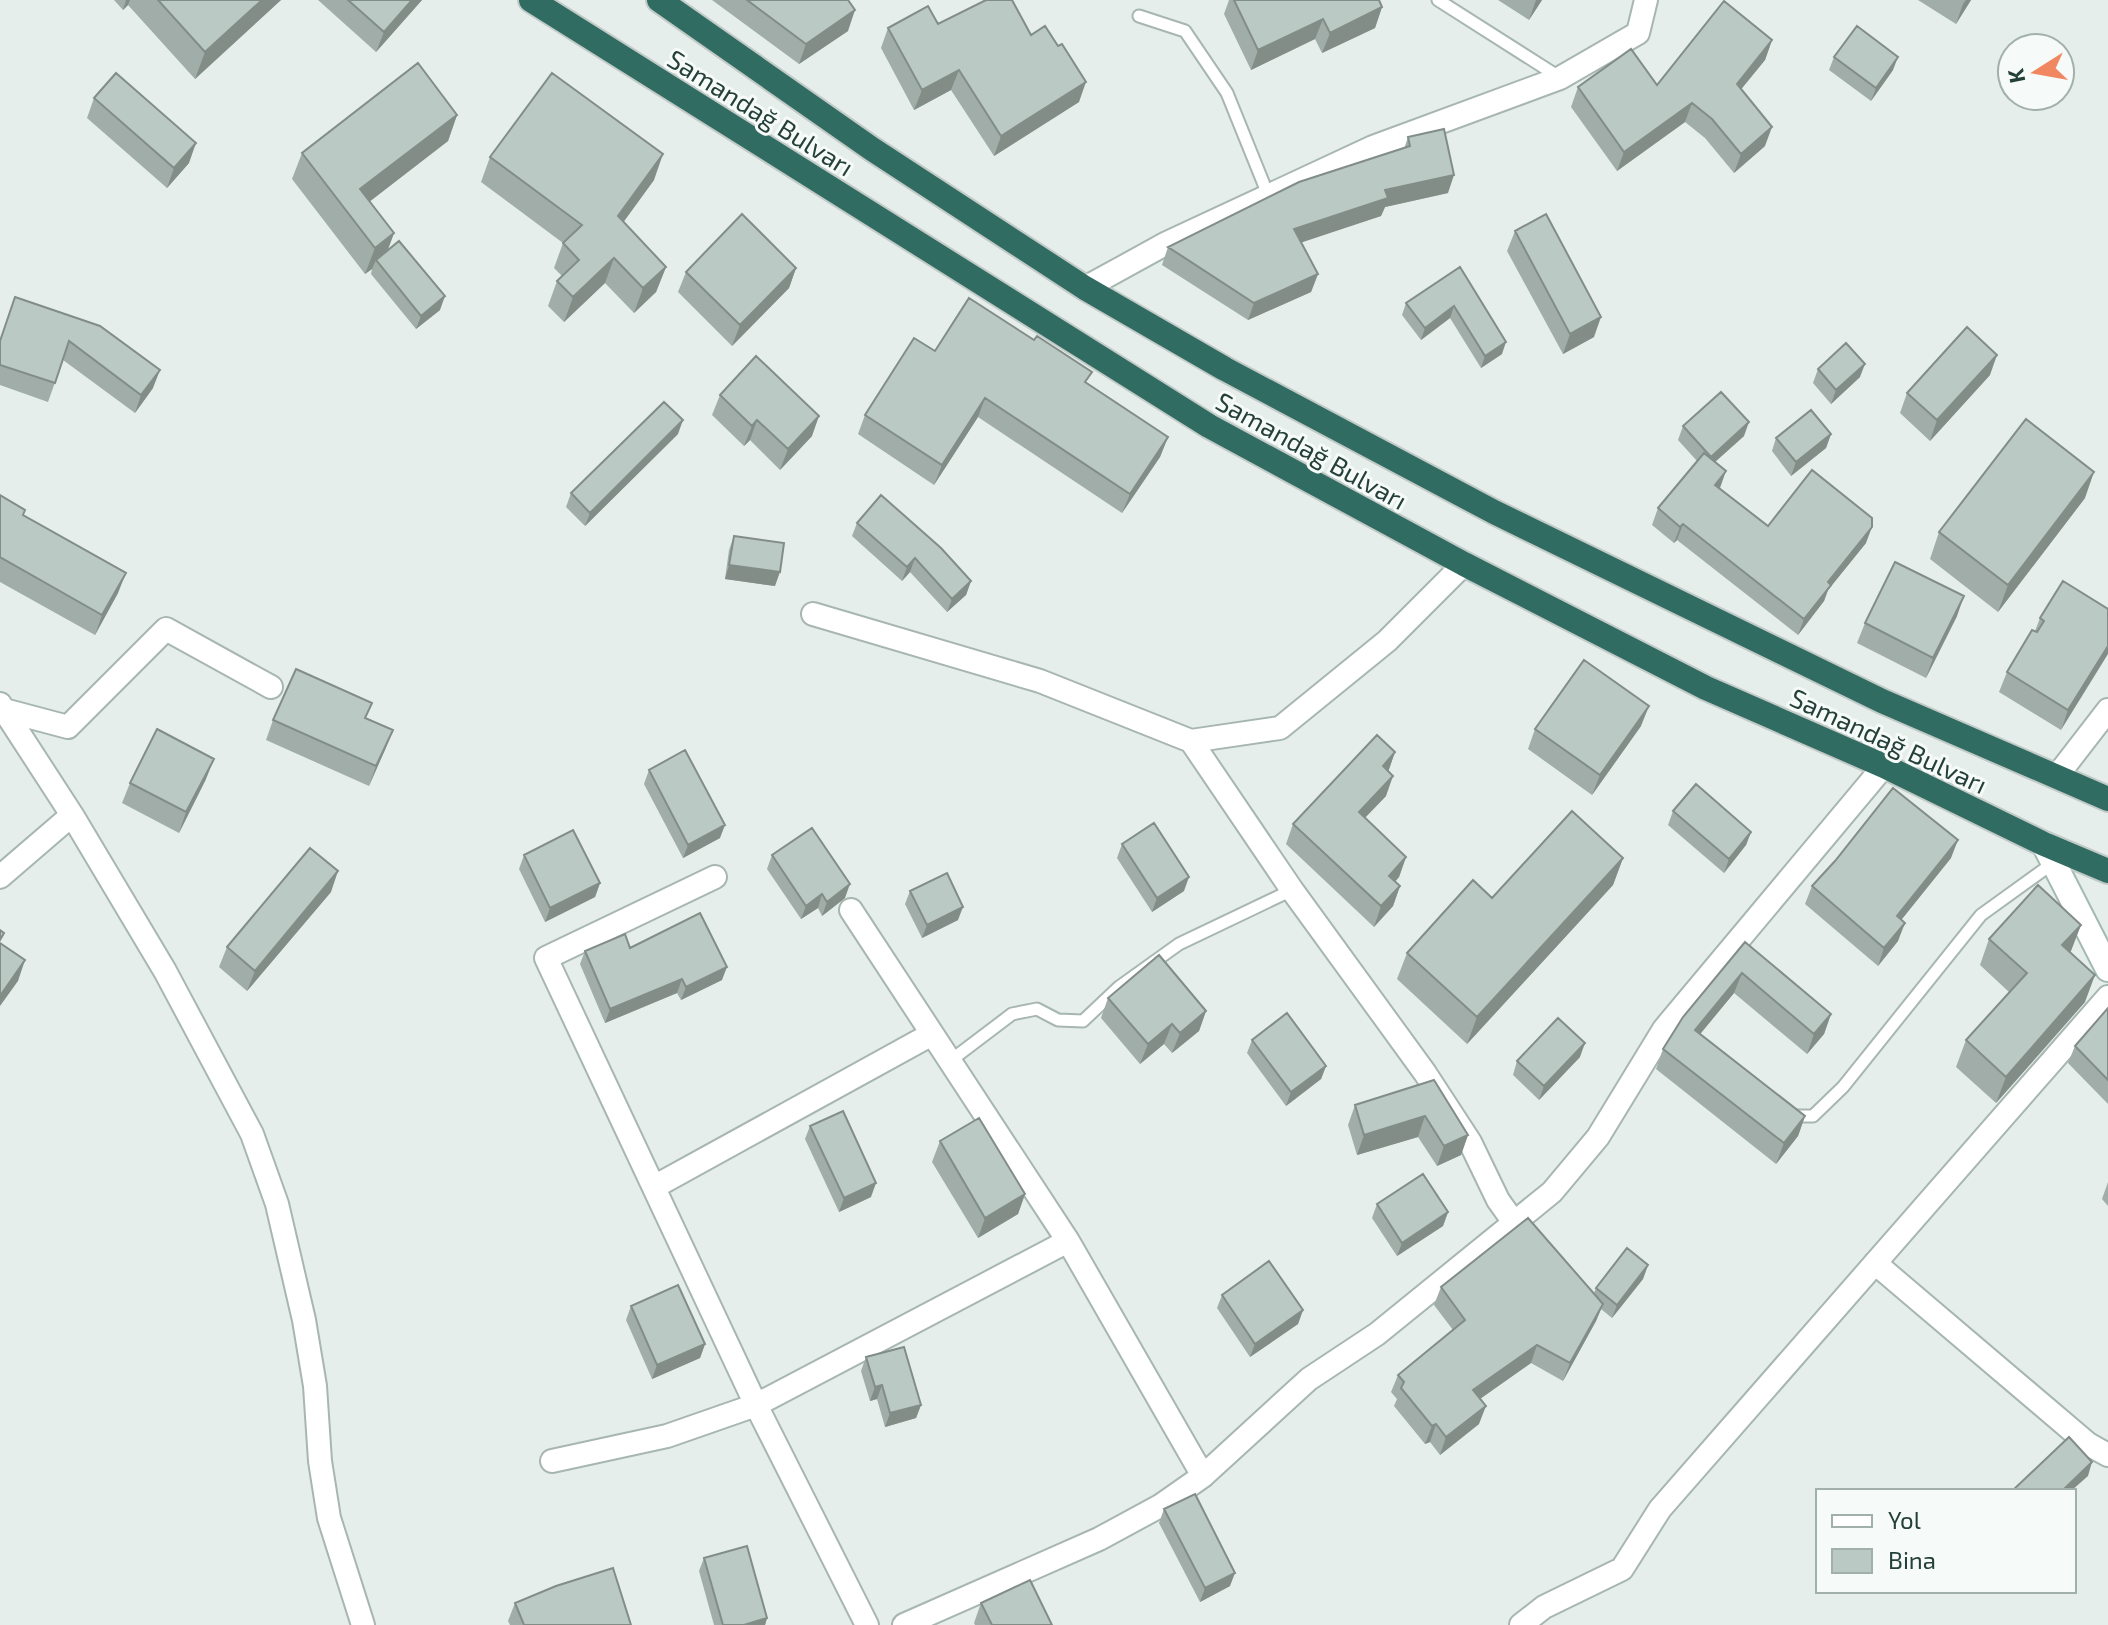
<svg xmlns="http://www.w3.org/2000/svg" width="2108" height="1625" font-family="'Exo 2',sans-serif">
<rect width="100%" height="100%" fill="#e5eeea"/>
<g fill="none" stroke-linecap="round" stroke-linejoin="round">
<g stroke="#a7b6b1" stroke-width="15">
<path id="lane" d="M1438 0 1559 77
M1139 16 1185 31 1227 93 1269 197
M950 1061 1012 1014 1037 1009 1058 1020 1083 1021 1119 987 1179 944 1292 890
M1792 1116H1813L1843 1087 1981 915 2053 863"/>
</g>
<g stroke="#a7b6b1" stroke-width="26">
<path id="street" d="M1085 288 1167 243 1373 147 1560 78 1638 33 1646 0
M813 614 1040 681 1191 741 1280 728 1387 641 1464 564
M0 704 72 815 165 971 252 1134 277 1204 304 1320 315 1386 320 1461 329 1518 363 1625
M4 710 68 727 166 629 271 687
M1191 741 1292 890 1425 1073 1470 1142 1498 1200 1515 1224
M2057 776 2108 710
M0 877 72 815
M715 877 546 958 756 1405 867 1625
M851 910 1068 1241 1203 1476
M654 1187 932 1034
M1875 1263 2088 1444 2108 1455
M552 1461 667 1436 756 1405 1068 1241
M904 1625 1099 1539 1160 1506 1203 1476 1309 1379 1377 1334 1552 1192 1598 1137 1664 1029 1884 766
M1521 1625 1544 1607 1622 1569 1660 1509 2108 997"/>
</g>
<g stroke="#a3bab2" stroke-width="28">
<path id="secondary" d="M2044 844 2108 969"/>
</g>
<g stroke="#c2cac8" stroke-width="28">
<path id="highway" d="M531 0 1209 426 1464 564 1706 688 1884 766 2044 844 2108 871
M659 0 872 149 1085 288 1225 369 1494 512 1882 701 2108 799"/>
</g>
<use href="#lane" stroke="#fff" stroke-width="11"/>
<use href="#street" stroke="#fff" stroke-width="22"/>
<use href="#secondary" stroke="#fff" stroke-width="24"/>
<use href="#highway" stroke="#306c61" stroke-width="24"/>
</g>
<path fill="#a0ada8" d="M114 0H281L195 79 128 5 123 10Z
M318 0H422L376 52Z
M712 0H848V31L799 64Z
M1229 0H1379L1382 7 1375 28 1322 53 1315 39 1251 70 1224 14Z
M1498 0H1542L1529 20Z
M1918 0H1971L1956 24Z
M938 24 1031 35 1079 102 994 156 951 90 914 110 881 48 888 28Z
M1772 40 1765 60 1741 89 1765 146 1734 173 1705 138 1685 122 1617 171 1571 107 1578 87 1657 85Z
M1834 57 1893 70 1871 101 1829 70Z
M94 98 189 163 167 188 87 118Z
M457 115 448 141 370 201 394 233 388 250 440 310 416 329 371 274 372 269 365 274 292 179 302 153Z
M1408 137 1448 193 1385 207 1381 216 1301 242 1318 274 1311 292 1248 320 1162 265 1168 247 1404 149Z
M490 157 654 180 623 222 666 267 656 292 634 313 605 283 564 322 548 306 557 281 562 276 554 268 563 243 481 182Z
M1515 231 1594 337 1563 354 1507 251Z
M1460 267 1502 354 1481 368 1450 318 1421 340 1402 315 1406 303Z
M796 268 789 288 732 346 678 292 686 272Z
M15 297 153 388 135 413 63 360 48 402 0 385V340Z
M935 351 1087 384 1168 437 1160 457 1122 513 978 417 934 485 858 434 865 415Z
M1818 369 1860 377 1831 404 1813 383Z
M1990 375 1930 441 1900 413 1907 393Z
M720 395 812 436 780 470 750 440 744 446 712 415Z
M1683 426 1744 436 1715 462 1720 488 1768 526 1866 543 1828 590 1824 601 1798 635 1677 540 1674 543 1652 525 1658 508 1697 461 1678 440Z
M678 434 585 526 566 507 571 493Z
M1831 434 1826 448 1791 476 1772 451 1776 438Z
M0 495 118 593 95 635 0 582Z
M2085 498 1998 612 1930 559 1939 532Z
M857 523 971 581 966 595 947 612 910 572 902 581 852 536Z
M734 536 775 586 725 579 729 550Z
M2108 609 2061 730 1999 692 2007 672 2035 631 2040 618Z
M1957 616 1926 678 1857 643 1865 623Z
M367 718 393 730 369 786 266 740 273 720Z
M1641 726 1592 795 1528 749 1535 729Z
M1395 752 1388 772 1386 796 1365 818 1406 857 1399 877 1395 882 1400 886 1393 906 1374 927 1286 844 1293 824Z
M649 770 720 838 683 858 644 784Z
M206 779 179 833 122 803 130 783Z
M1673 811 1751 832 1746 845 1724 873 1668 825Z
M1122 844 1184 891 1152 912 1117 858Z
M524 855 600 883 595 897 545 922 519 869Z
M772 855 845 898 822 916 818 908 801 919 767 869Z
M1623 858 1613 885 1467 1044 1397 979 1407 953 1492 898Z
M1951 858 1901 920 1898 941 1878 966 1805 904 1812 886Z
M910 891 958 920 922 938 905 904Z
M331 892 247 991 219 967 227 947Z
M2081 925 2070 952 2085 1002 1996 1103 1956 1067 1966 1040 2009 992 1980 965 1989 939Z
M1745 942 1831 1014 1824 1034 1807 1054 1734 993 1700 1034 1805 1116 1798 1136 1776 1164 1656 1069 1663 1049Z
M585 951 722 980 681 1000 677 993 605 1023 580 964Z
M1108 998 1206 1011 1199 1031 1172 1053 1164 1044 1140 1064 1101 1018Z
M2108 1008V1104L2068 1063 2075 1046Z
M1252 1040 1326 1066 1321 1079 1286 1106 1247 1053Z
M1580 1057 1539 1100 1513 1075 1517 1061Z
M1434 1080 1468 1135 1461 1155 1437 1166 1418 1137 1357 1155 1348 1125 1355 1105Z
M810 1126 871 1197 839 1212 805 1139Z
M940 1141 1025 1194 1018 1214 978 1238 932 1162Z
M2108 1182V1206L2102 1199Z
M1377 1204 1448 1212 1443 1226 1397 1256 1372 1218Z
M1648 1265 1643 1279 1612 1318 1601 1309 1596 1321 1563 1381 1531 1363 1480 1399 1479 1424 1440 1455 1430 1442 1425 1444 1394 1406 1397 1399 1391 1392 1398 1375 1453 1330 1434 1305 1441 1287 1594 1293 1596 1288Z
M1222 1295 1303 1310 1298 1324 1250 1357 1217 1308Z
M631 1306 705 1344 700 1358 652 1379 626 1320Z
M866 1357 921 1405 916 1418 885 1427 877 1399 870 1401 861 1371Z
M1164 1509 1230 1586 1200 1602 1159 1523Z
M704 1558 767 1618 765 1625H714L699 1571Z
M515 1603 631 1625H510L508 1621Z
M981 1603 1052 1625H975L974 1623Z"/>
<path fill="#828d88" d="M126 0H130L128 5 123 10Z
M262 0H281L195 79 205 52Z
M412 0H422L376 52 384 32Z
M1536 0H1542L1529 20Z
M1966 0H1971L1956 24 1963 4Z
M1382 7 1375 28 1322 53 1330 33Z
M855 10 848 31 799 64 806 44Z
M1323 19 1315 39 1251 70 1258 50Z
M1772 40 1765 60 1730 103 1737 84Z
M1898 57 1893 70 1871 101 1876 88Z
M959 70 951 90 914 110 922 90Z
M1086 82 1079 102 994 156 1001 136Z
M1692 103 1685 122 1617 171 1624 152Z
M457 115 448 141 351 216 360 189Z
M1772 127 1765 146 1734 173 1741 154Z
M196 143 189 163 167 188 174 168Z
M663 154 654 180 609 242 618 216Z
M1454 175 1448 193 1385 207 1381 216 1288 247 1294 229 1385 190Z
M394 233 384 259 376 260 372 269 365 274 375 248Z
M614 258 605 283 564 322 573 297Z
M666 267 656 292 634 313 643 288Z
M796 268 789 288 732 346 740 325Z
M1318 274 1311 292 1248 320 1254 303Z
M445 296 440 310 416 329 421 316Z
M1454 306 1450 318 1421 340 1425 328Z
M1601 317 1594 337 1563 354 1570 334Z
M1506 342 1502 354 1481 368 1485 356Z
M1997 355 1990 375 1930 441 1937 420Z
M1865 364 1860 377 1831 404 1836 390Z
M160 370 153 388 135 413 141 395Z
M985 398 978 417 934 485 942 465Z
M819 416 812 436 780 470 788 449Z
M683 420 678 434 585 526 590 513Z
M757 420 750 440 744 446 752 426Z
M1749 422 1744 436 1706 470 1711 457Z
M1831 434 1826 448 1791 476 1796 462Z
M1168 437 1160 457 1122 513 1130 494Z
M1726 471 1720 488 1715 485Z
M2094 472 2085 498 1998 612 2008 585Z
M1683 524 1677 540 1674 543 1680 527Z
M1872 527 1866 543 1828 590 1824 601 1798 635 1804 619 1828 582Z
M915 558 910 572 902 581 907 567Z
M729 565 780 572 775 586 725 579Z
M126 573 118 593 95 635 102 615Z
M971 581 966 595 947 612 952 599Z
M1964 596 1957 616 1926 678 1933 658Z
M2108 646V654L2061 730 2068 710Z
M1649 706 1641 726 1592 795 1600 775Z
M393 730 385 750 369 786 376 766Z
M1395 752 1388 772 1383 766Z
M214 759 206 779 179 833 186 812Z
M1393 776 1386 796 1351 832 1359 812Z
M725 825 720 838 683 858 688 845Z
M1751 832 1746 845 1724 873 1729 859Z
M1958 840 1951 858 1890 934 1897 916Z
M1406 857 1399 877 1382 896 1389 876Z
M1623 858 1613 885 1467 1044 1477 1017Z
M338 871 331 892 247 991 255 971Z
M1189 877 1184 891 1152 912 1157 898Z
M600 883 595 897 545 922 550 908Z
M850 884 845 898 822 916 827 902Z
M1400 886 1393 906 1374 927 1381 906Z
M822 894 818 908 801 919 806 906Z
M963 907 958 920 922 938 927 925Z
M1905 923 1898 941 1878 966 1884 948Z
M2081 925 2071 951 2053 972 2062 945Z
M25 960 18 981 0 1006V996Z
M727 967 722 980 681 1000 686 987Z
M1742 973 1734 993 1687 1050 1695 1030Z
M2095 975 2085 1002 1996 1103 2006 1077Z
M682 979 677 993 605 1023 610 1009Z
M1206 1011 1199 1031 1172 1053 1180 1033Z
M1831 1014 1824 1034 1807 1054 1814 1034Z
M1172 1024 1164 1044 1140 1064 1148 1044Z
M1585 1043 1580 1057 1539 1100 1544 1086Z
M1326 1066 1321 1079 1286 1106 1291 1092Z
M1425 1116 1418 1137 1357 1155 1364 1135Z
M1805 1116 1798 1136 1776 1164 1784 1143Z
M1468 1135 1461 1155 1437 1166 1444 1146Z
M876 1183 871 1197 839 1212 844 1198Z
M1025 1194 1018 1214 978 1238 985 1218Z
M1448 1212 1443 1226 1397 1256 1402 1243Z
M1648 1265 1643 1279 1612 1318 1617 1305Z
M1603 1304 1596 1321 1563 1381 1570 1363Z
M1303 1310 1298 1324 1250 1357 1255 1344Z
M705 1344 700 1358 652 1379 657 1365Z
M1537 1345 1531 1363 1467 1408 1473 1390Z
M882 1385 877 1399 870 1401 875 1387Z
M921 1405 916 1418 885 1427 890 1413Z
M1486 1406 1479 1424 1440 1455 1446 1437Z
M1436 1424 1430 1442 1425 1444 1432 1426Z
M2092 1462 2088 1476 2071 1491H2062Z
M1235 1573 1230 1586 1200 1602 1205 1588Z
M767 1618 765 1625H744Z"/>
<path fill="#bac9c3" stroke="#828d88" stroke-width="2" d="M158 0H262L205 52Z
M348 0H412L384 32Z
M747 0H848L855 10 806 44Z
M986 0H1012L1031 35 1045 26 1058 46 1062 44 1086 82 1001 136 959 70 922 90 888 28 928 6 938 24Z
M1234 0H1379L1382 7 1330 33 1323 19 1258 50Z
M1724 1 1772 40 1737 84 1772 127 1741 154 1712 119 1692 103 1624 152 1578 87 1631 49 1657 85Z
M1857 26 1898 57 1876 88 1834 57Z
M418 63 457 115 360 189 394 233 375 248 302 153Z
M116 73 196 143 174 168 94 98Z
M552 73 663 154 618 216 666 267 643 288 614 258 573 297 557 281 579 260 563 243 582 225 490 157Z
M1444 129 1454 175 1385 190 1388 198 1294 229 1318 274 1254 303 1168 247 1299 182 1410 146 1408 137Z
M742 214 796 268 740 325 686 272Z
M1546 214 1601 317 1570 334 1515 231Z
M399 241 445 296 421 316 376 260Z
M1460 267 1506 342 1485 356 1454 306 1425 328 1406 303Z
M15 297 100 326 160 370 141 395 69 341 55 383 0 365V341Z
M969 298 1034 340 1037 336 1092 372 1085 382 1168 437 1130 494 985 398 942 465 865 415 914 338 935 351Z
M1967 327 1997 355 1937 420 1907 393Z
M1846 343 1865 364 1836 390 1818 369Z
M756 356 819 416 788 449 757 420 752 426 720 395Z
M1721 392 1749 422 1711 457 1683 426Z
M664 402 683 420 590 513 571 493Z
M1811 410 1831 434 1796 462 1776 438Z
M2026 419 2094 472 2008 585 1939 532Z
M1704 453 1726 471 1715 485 1768 526 1812 470 1872 518V527L1828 582 1831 585 1804 619 1683 524 1680 527 1658 508Z
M0 495 25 510 23 515 126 573 102 615 0 557Z
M881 495 941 548 971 581 952 599 915 558 907 567 857 523Z
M734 536 784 543 780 572 729 565Z
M1895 562 1964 596 1933 658 1865 623Z
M2063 581 2108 609V646L2068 710 2007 672 2032 630 2037 632 2044 621 2040 618Z
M1584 660 1649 706 1600 775 1535 729Z
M296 669 372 703 365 718 393 730 376 766 273 720Z
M157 729 214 759 186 812 130 783Z
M1377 735 1395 752 1383 766 1393 776 1359 812 1406 857 1389 876 1400 886 1381 906 1293 824Z
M685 750 725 825 688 845 649 770Z
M1696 784 1751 832 1729 859 1673 811Z
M1893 788 1958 840 1897 916 1905 923 1884 948 1812 886 1835 861Z
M1572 811 1623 858 1477 1017 1407 953 1473 880 1492 898Z
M1154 823 1189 877 1157 898 1122 844Z
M812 828 850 884 827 902 822 894 806 906 772 855Z
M573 830 600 883 550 908 524 855Z
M310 848 338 871 255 971 227 947Z
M947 873 963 907 927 925 910 891Z
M2038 885 2081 925 2062 945 2095 975 2006 1077 1966 1040 2027 973 1989 939Z
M700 913 727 967 686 987 682 979 610 1009 585 951 625 934 630 948Z
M0 930 4 933 0 940Z
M1745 942 1831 1014 1814 1034 1742 973 1695 1030 1805 1116 1784 1143 1663 1049 1683 1017Z
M0 943 25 960 0 996Z
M1159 955 1206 1011 1180 1033 1172 1024 1148 1044 1108 998Z
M2108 1008V1080L2075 1046Z
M1287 1013 1326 1066 1291 1092 1252 1040Z
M1558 1018 1585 1043 1544 1086 1517 1061Z
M1434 1080 1468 1135 1444 1146 1425 1116 1364 1135 1355 1105Z
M843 1111 876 1183 844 1198 810 1126Z
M979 1118 1025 1194 985 1218 940 1141Z
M1423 1174 1448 1212 1402 1243 1377 1204Z
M1528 1218 1603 1304 1570 1363 1537 1345 1473 1390 1486 1406 1446 1437 1436 1424 1432 1426 1401 1388 1404 1382 1398 1375 1465 1320 1441 1287Z
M1627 1248 1648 1265 1617 1305 1596 1288Z
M1269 1261 1303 1310 1255 1344 1222 1295Z
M678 1285 705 1344 657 1365 631 1306Z
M904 1347 921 1405 890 1413 882 1385 875 1387 866 1357Z
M2069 1437 2092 1462 2062 1491H2012Z
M1195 1494 1235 1573 1205 1588 1164 1509Z
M747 1546 767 1618 744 1625H723L704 1558Z
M613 1568 631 1625H524L515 1603 556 1586Z
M1030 1580 1052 1625H992L981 1603Z"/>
<g text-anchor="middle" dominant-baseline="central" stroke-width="6" stroke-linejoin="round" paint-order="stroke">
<g font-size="26" fill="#244039" stroke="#f6faf8">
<text transform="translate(761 112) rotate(32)">Samandağ Bulvarı</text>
<text transform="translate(1312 450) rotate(29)">Samandağ Bulvarı</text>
<text transform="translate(1889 740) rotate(25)">Samandağ Bulvarı</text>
</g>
</g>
<rect x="1816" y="1489" width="260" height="104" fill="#f6faf8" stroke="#a2b0ac" stroke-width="2"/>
<rect x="1832" y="1515" width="40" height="12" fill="#ffffff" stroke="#a2b0ac" stroke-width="2"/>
<text x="1888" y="1529" font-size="24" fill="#244039">Yol</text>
<rect x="1832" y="1549" width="40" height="24" fill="#bac9c3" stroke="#a2b0ac" stroke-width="2"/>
<text x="1888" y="1569" font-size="24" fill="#244039">Bina</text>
<g transform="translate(2036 72) rotate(259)"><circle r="38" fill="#f6faf8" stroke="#a2b0ac" stroke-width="2"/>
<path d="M0-6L14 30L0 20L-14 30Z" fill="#f08761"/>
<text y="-12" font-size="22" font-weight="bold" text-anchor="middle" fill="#244039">K</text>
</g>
</svg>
